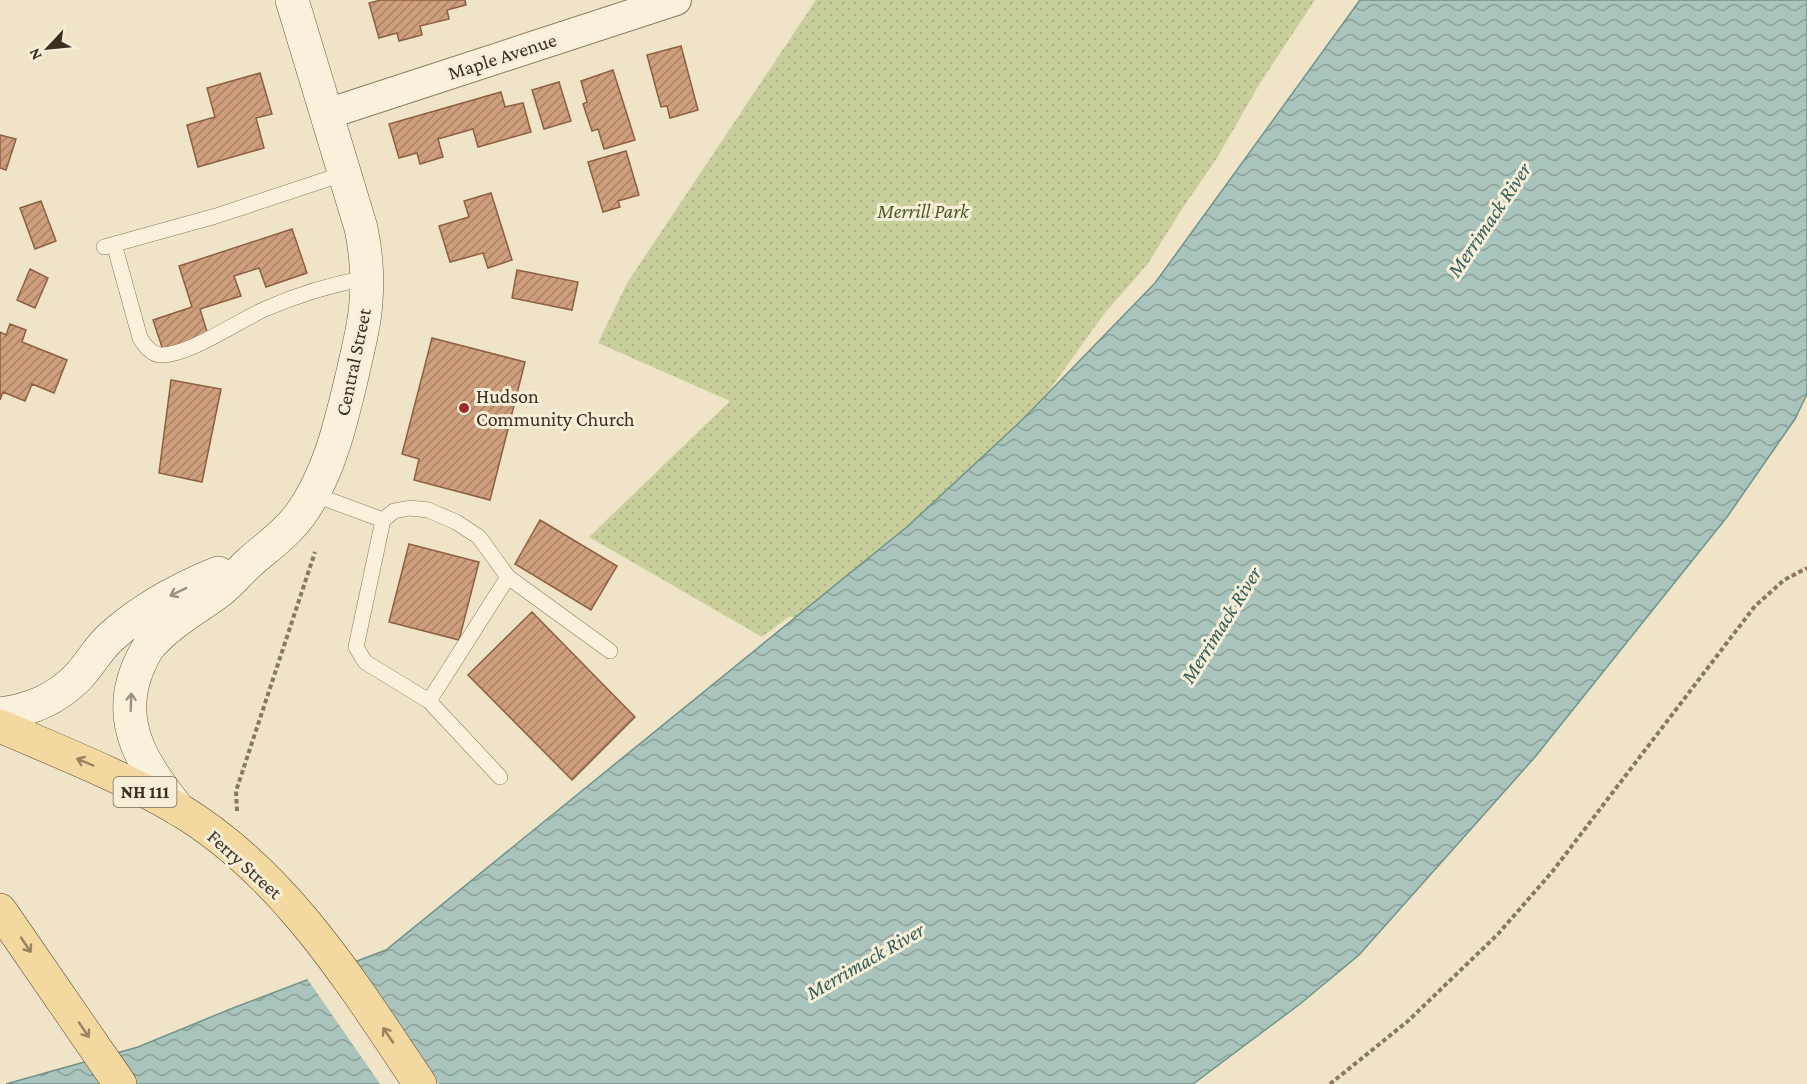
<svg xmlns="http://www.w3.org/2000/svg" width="1807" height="1084" font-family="'Crimson Pro',serif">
<defs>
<pattern id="park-dots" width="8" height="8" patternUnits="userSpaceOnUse" patternTransform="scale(1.5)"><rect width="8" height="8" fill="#c9cf9b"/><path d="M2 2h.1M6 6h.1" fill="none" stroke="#aeb285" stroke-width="1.8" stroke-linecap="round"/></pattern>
<pattern id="water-waves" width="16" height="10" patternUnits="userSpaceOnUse" patternTransform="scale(1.5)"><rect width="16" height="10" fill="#a9c4bc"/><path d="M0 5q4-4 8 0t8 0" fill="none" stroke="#8ba098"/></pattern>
<pattern id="building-hatch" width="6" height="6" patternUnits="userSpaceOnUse" patternTransform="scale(1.5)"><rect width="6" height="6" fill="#cf9f7d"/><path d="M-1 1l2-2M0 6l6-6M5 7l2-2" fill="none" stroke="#a98266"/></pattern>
</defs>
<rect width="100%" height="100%" fill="#f0e4c8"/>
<path fill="url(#park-dots)" d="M816 0H1315L1260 83 1217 158 1182 209 1147 265 1104 314 1026 423 804 618 789 617 762 637 589 537 730 401 598 343 627 283Z"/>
<path fill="url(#water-waves)" stroke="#6f938a" stroke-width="1.5" d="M1360 0H1807V394L1795 419 1727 517 1535 757 1359 955 1300 1004 1193 1084H6L138 1047 233 1008 386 950 908 526 1023 419 1155 283Z"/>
<path fill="#f0e4c8" d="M354 959 439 1084H380L306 977Z"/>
<path fill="url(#building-hatch)" stroke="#8d5f41" stroke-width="1.5" d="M381 0H465L466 5 447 10 449 19 420 26 422 35 399 41 397 33 379 38 369 3Z
M681 46 698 110 670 118 667 106 661 107 647 55Z
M613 70 635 140 604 149 598 129 592 131 583 104 587 102 581 81Z
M260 73 272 114 256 118 264 148 198 167 187 125 215 117 207 88Z
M559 82 571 121 544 129 532 90Z
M501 92 505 107 523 103 531 132 478 147 473 129 438 139 443 157 420 164 417 153 399 158 389 124Z
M0 135 16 139 6 170 0 168Z
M626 151 639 195 618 201 620 207 603 212 588 162Z
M491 193 512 260 488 268 483 253 450 262 439 226 469 217 464 201Z
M41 201 56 241 35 249 20 208Z
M292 229 307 273 266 287 259 268 234 276 241 296 200 309 208 335 163 350 153 320 192 307 179 266Z
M30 269 48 278 35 308 17 300Z
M517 270 578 282 572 310 512 298Z
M10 324 26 330 22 342 67 360 54 393 32 384 25 401 3 392 0 400V332L6 335Z
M432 338 525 362 490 500 414 480 419 459 402 454Z
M171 380 221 389 202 482 159 473Z
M540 520 617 566 591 610 515 564Z
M409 544 479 562 459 640 389 622Z
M532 612 635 717 572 780 468 675Z"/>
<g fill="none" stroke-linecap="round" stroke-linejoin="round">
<g stroke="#8d765c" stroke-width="16">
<path id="lane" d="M114 244 140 338C145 346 151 354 160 355 188 356 238 321 265 309 297 295 333 284 367 278
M104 247 216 216 346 173
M313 494 383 520 394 511 410 508 428 510 456 522 479 537 508 577 610 651
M383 520 356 647 365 662 429 701 508 577
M429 701 500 777"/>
</g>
<g stroke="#8d765c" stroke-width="32">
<path id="street" d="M327 114 676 0"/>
</g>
<g stroke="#6f573f" stroke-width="34">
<path id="secondary" d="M0 714C30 710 55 700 77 678 90 665 98 648 112 636 142 609 181 588 218 573
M179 810C146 768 115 726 137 670 141 661 145 650 152 643 172 621 198 608 221 590 231 582 240 571 250 562 267 547 286 534 300 515 330 473 341 422 353 372 358 348 365 325 366 301 368 276 366 252 361 228L292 0"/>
</g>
<g stroke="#5b4430" stroke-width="34">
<path id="primary" d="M0 726C60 752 121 776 178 809 285 873 352 983 420 1084
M0 910 120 1084"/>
</g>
<path stroke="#8d765c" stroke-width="4" stroke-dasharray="4.5 3" stroke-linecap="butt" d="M237 811 236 791 315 552
M1330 1084 1408 1021 1498 934 1552 872 1755 606 1784 580 1807 568"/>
<use href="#lane" stroke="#faf1dc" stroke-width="15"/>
<use href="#street" stroke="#faf1dc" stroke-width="30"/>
<use href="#secondary" stroke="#faf1dc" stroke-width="33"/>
<use href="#primary" stroke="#f3d9a0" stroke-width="33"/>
</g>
<defs><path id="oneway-shaft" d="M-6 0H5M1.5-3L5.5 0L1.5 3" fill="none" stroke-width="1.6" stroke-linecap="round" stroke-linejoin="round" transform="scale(1.5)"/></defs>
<g stroke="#9c907e">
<use href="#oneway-shaft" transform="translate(178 592) rotate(154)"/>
<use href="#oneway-shaft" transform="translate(131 702) rotate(-88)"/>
</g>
<g stroke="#988460">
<use href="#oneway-shaft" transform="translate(85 762) rotate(-157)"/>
<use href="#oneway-shaft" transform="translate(26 945) rotate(56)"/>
<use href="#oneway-shaft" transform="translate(84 1030) rotate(56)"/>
<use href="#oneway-shaft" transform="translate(388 1035) rotate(-124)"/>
</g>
<circle fill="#9e2a2b" stroke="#f7eed8" stroke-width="2" cx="464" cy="408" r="6"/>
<g text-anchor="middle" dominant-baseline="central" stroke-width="6" stroke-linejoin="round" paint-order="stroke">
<rect fill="#f7eed8" stroke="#756857" stroke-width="1.5" x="113.5" y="777" width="63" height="30" rx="4.5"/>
<g font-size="18" font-weight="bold" fill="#3d2e20">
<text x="145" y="792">NH 111</text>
</g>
<g font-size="20" fill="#3d2e20" stroke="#f7eed8">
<text transform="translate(502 56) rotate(-18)">Maple Avenue</text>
<text transform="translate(353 362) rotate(-78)">Central Street</text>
<text transform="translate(245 864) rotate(42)">Ferry Street</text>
</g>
<g font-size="20" font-style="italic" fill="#4d5a26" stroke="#f7eed8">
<text x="923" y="211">Merrill Park</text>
</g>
<g font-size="20" fill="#3d2e20" stroke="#f7eed8" text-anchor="start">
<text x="476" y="396">Hudson<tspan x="476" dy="23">Community Church</tspan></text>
</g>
<g font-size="21" font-style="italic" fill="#2f5d5a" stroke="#f7eed8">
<text transform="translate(1489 220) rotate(-56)">Merrimack River</text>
<text transform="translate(1221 625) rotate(-58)">Merrimack River</text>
<text transform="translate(865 961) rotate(-30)">Merrimack River</text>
</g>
</g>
<g transform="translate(48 48) rotate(244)" stroke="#f7eed8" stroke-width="4.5" paint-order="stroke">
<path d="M0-4.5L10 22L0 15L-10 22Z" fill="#3d2e20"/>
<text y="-9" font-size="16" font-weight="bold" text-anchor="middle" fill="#3d2e20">N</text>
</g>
</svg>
